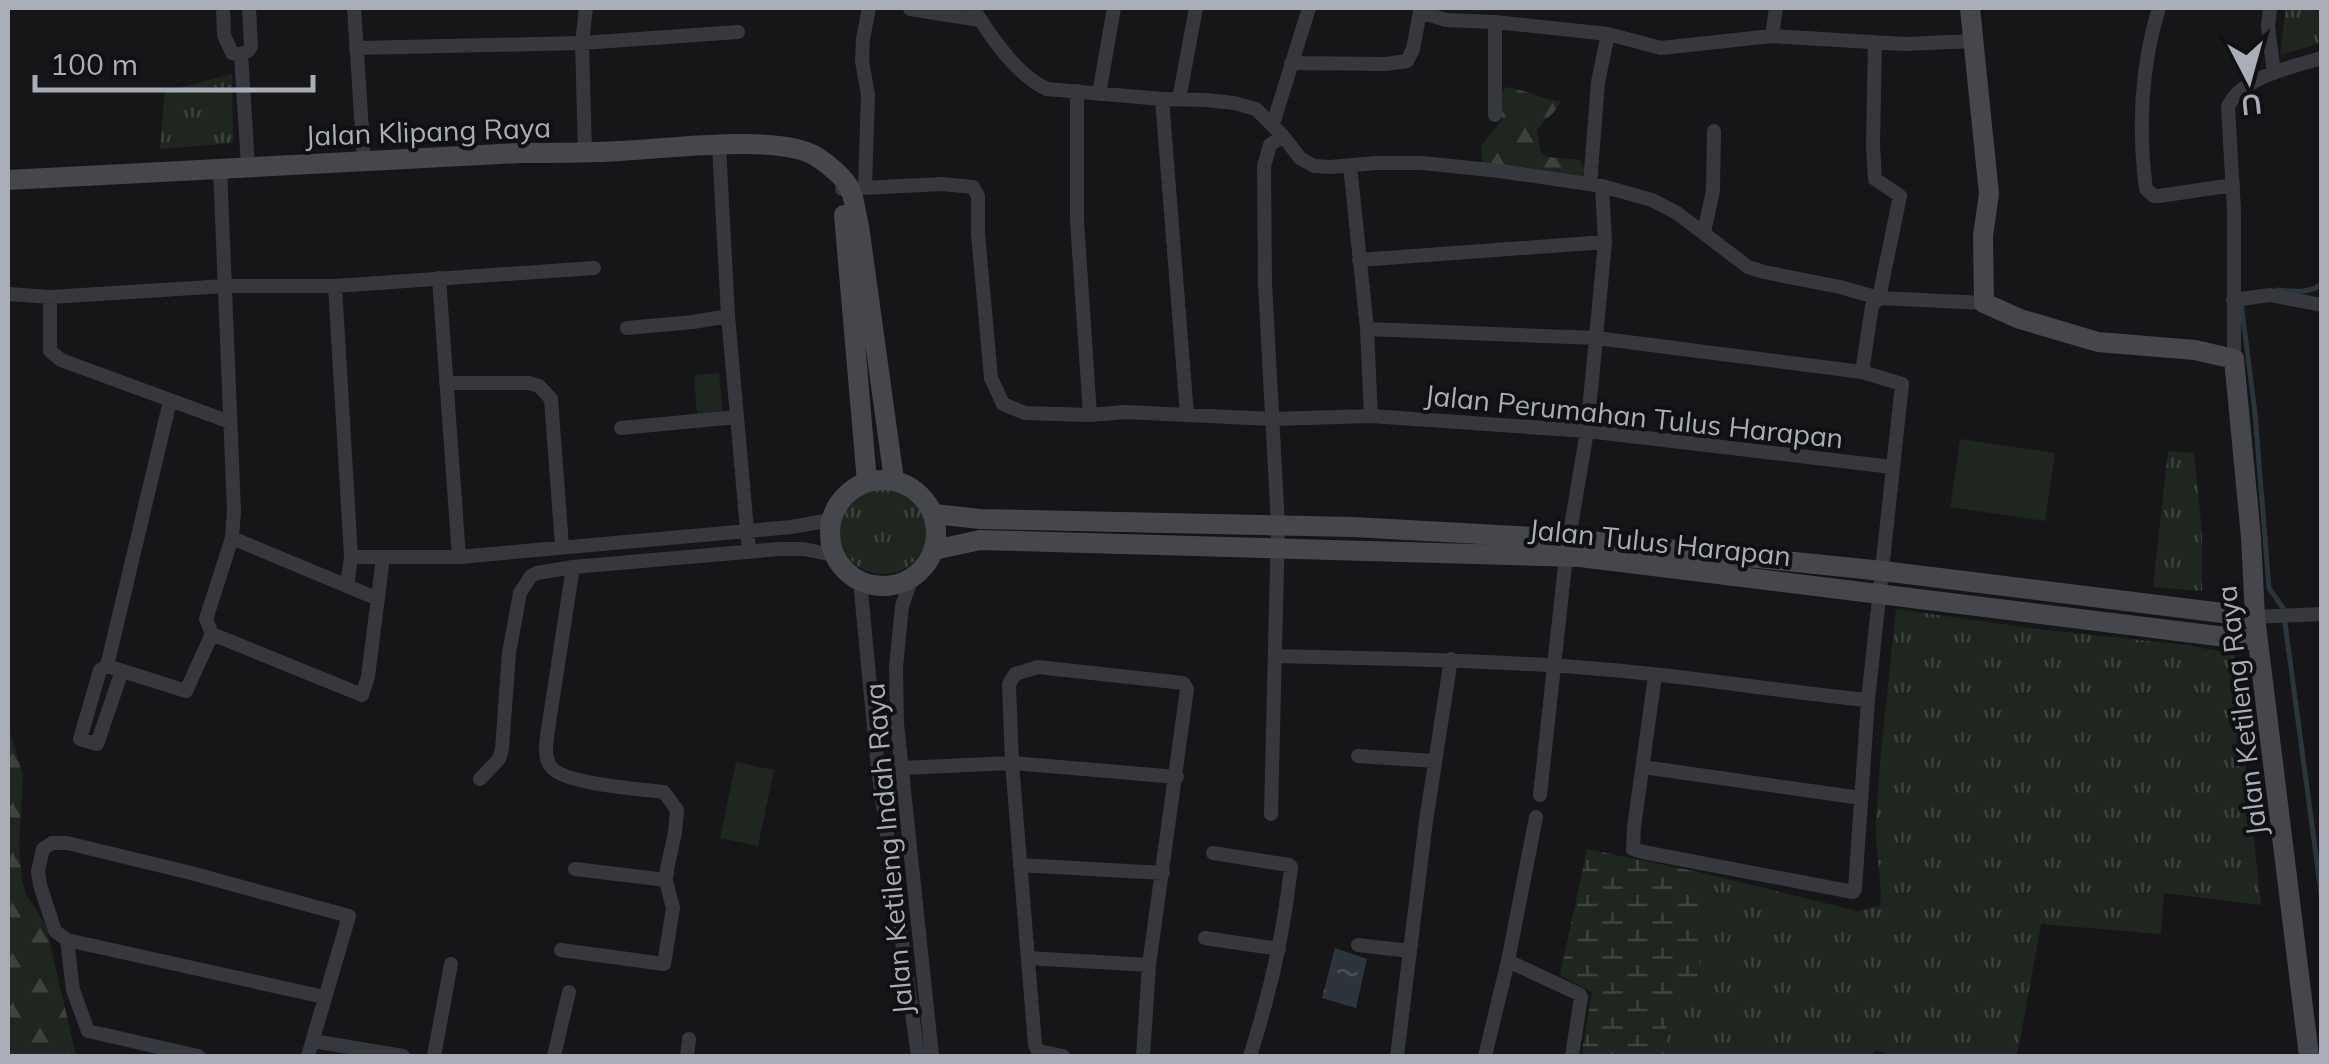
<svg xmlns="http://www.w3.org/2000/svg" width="2329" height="1064" font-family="Mulish,sans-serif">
<defs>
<pattern id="grass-tufts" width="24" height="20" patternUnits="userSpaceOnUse" patternTransform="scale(2.5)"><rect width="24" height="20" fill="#1e261f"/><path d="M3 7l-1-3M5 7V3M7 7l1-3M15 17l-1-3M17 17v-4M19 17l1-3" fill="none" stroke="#3c433d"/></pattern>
<pattern id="forest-firs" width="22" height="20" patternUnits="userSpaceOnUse" patternTransform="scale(2.5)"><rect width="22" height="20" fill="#1e261f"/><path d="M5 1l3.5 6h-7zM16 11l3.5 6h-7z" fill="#3c433d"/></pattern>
<pattern id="wetland-marsh" width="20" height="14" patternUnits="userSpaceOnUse" patternTransform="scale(2.5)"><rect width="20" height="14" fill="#1e261f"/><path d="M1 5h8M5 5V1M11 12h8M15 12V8" fill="none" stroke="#3c433d"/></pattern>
<pattern id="water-ripples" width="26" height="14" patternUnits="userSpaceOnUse" patternTransform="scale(2.5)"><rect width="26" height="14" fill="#2c353c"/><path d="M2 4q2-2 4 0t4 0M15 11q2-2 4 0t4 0" fill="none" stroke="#485056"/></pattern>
</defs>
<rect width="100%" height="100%" fill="#161618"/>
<path fill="url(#grass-tufts)" d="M2286 8H2321V43L2280 55Z
M232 74 233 143 160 149 165 91Z
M2168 451 2194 453 2202 533V591L2153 587Z
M839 530a44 44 0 1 1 88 0a44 44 0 1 1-88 0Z
M1896 609 2037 629 2187 645 2234 654 2261 905 2164 893 2161 934 2041 924 2017 1056H1889L1876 1050 1872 1056H1668L1666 1021 1677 996 1698 994 1703 873 1857 911 1880 906C1883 878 1874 849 1876 820 1880 750 1889 679 1896 609Z"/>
<path fill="url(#forest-firs)" d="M1506 87C1528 90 1539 100 1561 101 1555 115 1544 118 1537 131L1541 152 1547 157 1580 160 1585 170 1579 181 1483 170 1481 146 1502 120 1501 93Z
M8 725 23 776 19 844 22 881 27 896 46 926 76 1056H8Z"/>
<path fill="url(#wetland-marsh)" d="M1587 849 1703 873 1698 994 1677 996 1666 1021 1668 1056H1581L1592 992 1560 975Z"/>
<path fill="#1e261f" d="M719 373 723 413 697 416 694 375Z
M1960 439 2055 453 2045 521 1950 507Z
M736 762 774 770 758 846 720 838Z"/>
<path fill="url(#water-ripples)" d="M1335 948 1367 959 1356 1008 1322 998Z"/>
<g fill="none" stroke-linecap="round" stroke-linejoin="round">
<path stroke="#2c353c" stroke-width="5" d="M2277 290C2292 291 2309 294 2322 284
M2241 302 2255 413 2269 588 2283 608 2322 900"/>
<path stroke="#37383d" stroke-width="14" d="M223 8 224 35 232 53C239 55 248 54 251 46L249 8
M354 8 364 161
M973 8C990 36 1016 75 1047 89L1162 99 1206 100 1234 103 1256 109 1283 136 1300 158 1314 166 1330 167 1377 163H1422L1500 171 1602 186 1652 200 1677 213 1748 267 1764 272 1840 287 1879 298 1984 303
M1419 8 1420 12 1446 20 1495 22 1608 34 1661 48 1772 36 1904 44 1975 41
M2159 8C2141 65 2138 129 2146 189L2154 196H2159L2233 185
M2270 8 2268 26 2274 73
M910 9 980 20
M1495 22V115
M1772 36 1776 8
M356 48 582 43 738 32
M241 54 248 166
M1291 63 1386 64 1407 61 1413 49 1420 12
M1077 91V221L1090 415
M1099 94 1114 8
M1162 99 1187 415
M1179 99 1196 8
M1273 124 1309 8
M719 146 728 316 749 552
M585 153 582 43 586 8
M1350 165 1367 329 1371 416
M1590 184 1598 82 1608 34
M865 187 868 95 862 61 863 39 869 8
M842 189 942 184 973 187 978 196V234L991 378 1003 404 1025 413 1090 415 1125 412 1273 419 1371 416 1587 431 1892 467
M1704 232 1713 191 1714 131
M1359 260 1605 242
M439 278 459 557
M335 286 351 557 347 586
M8 294 50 297 225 286H335L594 268
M50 297V351L61 360 230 422
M2233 300 2270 295 2322 305
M627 328 693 322 728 316
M1367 329 1596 338 1862 372 1902 384 1868 700 1855 889 1853 892 1643 852 1633 849 1634 827 1655 676
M2234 359V210L2228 107C2239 78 2294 66 2322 58
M1862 372 1872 306 1879 298 1900 196 1875 179 1873 146 1875 42
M446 383H529L539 386 551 399 562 546
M621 428 737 417
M232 538 378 599
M351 557H459L791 527 831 520
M912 578 902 606 896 667 897 724 932 1056
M860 581 878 769 918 1056
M2255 617 2322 614
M212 634 362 695 368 677 383 557
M1277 656C1388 659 1500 660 1611 670 1697 677 1782 692 1868 700
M107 666 170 401
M122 671 97 744 80 739 100 670 107 666 186 691 212 634 206 619 232 538 234 511 220 168
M1358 756 1435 761
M1643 767 1861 798
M878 769 1012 763 1177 777
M480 779 499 759 502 749 509 653 520 593 531 576 537 573 573 567 780 549H803L834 555
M1540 795 1566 556 1587 431 1596 338 1605 242 1602 186
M1271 814 1278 525 1265 284 1264 166 1270 145 1283 136
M1213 853 1289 865 1291 867C1284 932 1270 994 1250 1056
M1020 865 1163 873
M575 869 666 880
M1205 938 1279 949
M67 940 324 997
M1358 945 1410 951
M561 950 664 964 673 908 666 881 667 869 675 833 677 810 664 792C640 789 566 784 552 768 544 759 546 747 547 736L573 567
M1028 958 1149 965
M1508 961 1536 817
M313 1041 403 1056
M198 1056 88 1031 73 990 67 940 55 931 40 885 38 871 43 849 52 843H67L191 873 349 916 308 1056
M434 1056 451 964
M554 1056 569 992
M687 1056 689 1039
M1063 1056 1038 1051 1035 1045 1012 763 1009 684 1015 674 1038 667 1183 683 1187 689 1149 965 1143 1056
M1397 1056 1426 821 1451 659
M1485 1056 1508 961 1579 994 1581 997 1572 1056"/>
<path stroke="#45474d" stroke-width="20" d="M1970 8 1989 194 1983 236 1984 303 2020 319 2098 342 2195 350 2234 359 2251 537 2255 617 2309 1056
M8 180 520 153C553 153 586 153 620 151 664 149 782 133 817 157 828 164 845 178 850 189 855 200 856 215 859 226L894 480
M844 215 867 482
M830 533a53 53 0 1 1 106 0a53 53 0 1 1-106 0Z
M934 514 980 519 1353 527 1570 539 1883 571 2255 617
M934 550 980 540 1580 557 2258 641"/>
</g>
<g text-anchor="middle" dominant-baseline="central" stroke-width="8" stroke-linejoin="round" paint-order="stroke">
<g font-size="28" fill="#a8adb8" stroke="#111113">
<text transform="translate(428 131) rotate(-2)">Jalan Klipang Raya</text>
<text transform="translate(1634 416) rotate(6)">Jalan Perumahan Tulus Harapan</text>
<text transform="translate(1660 542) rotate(6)">Jalan Tulus Harapan</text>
<text transform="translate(2241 711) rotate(-97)">Jalan Ketileng Raya</text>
<text transform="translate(888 849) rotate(-95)">Jalan Ketileng Indah Raya</text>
</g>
</g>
<rect width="2329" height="1064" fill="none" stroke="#a8adb8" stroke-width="20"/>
<g transform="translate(2249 80) rotate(174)" stroke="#111113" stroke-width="8" paint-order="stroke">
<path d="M0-8L18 38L0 25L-18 38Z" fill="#a8adb8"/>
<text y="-15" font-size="28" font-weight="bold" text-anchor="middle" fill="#a8adb8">U</text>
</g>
<path d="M35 75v15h278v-15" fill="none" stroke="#a8adb8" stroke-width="5"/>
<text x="50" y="75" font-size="30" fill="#a8adb8" stroke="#111113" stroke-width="8" paint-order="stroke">100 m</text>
</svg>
